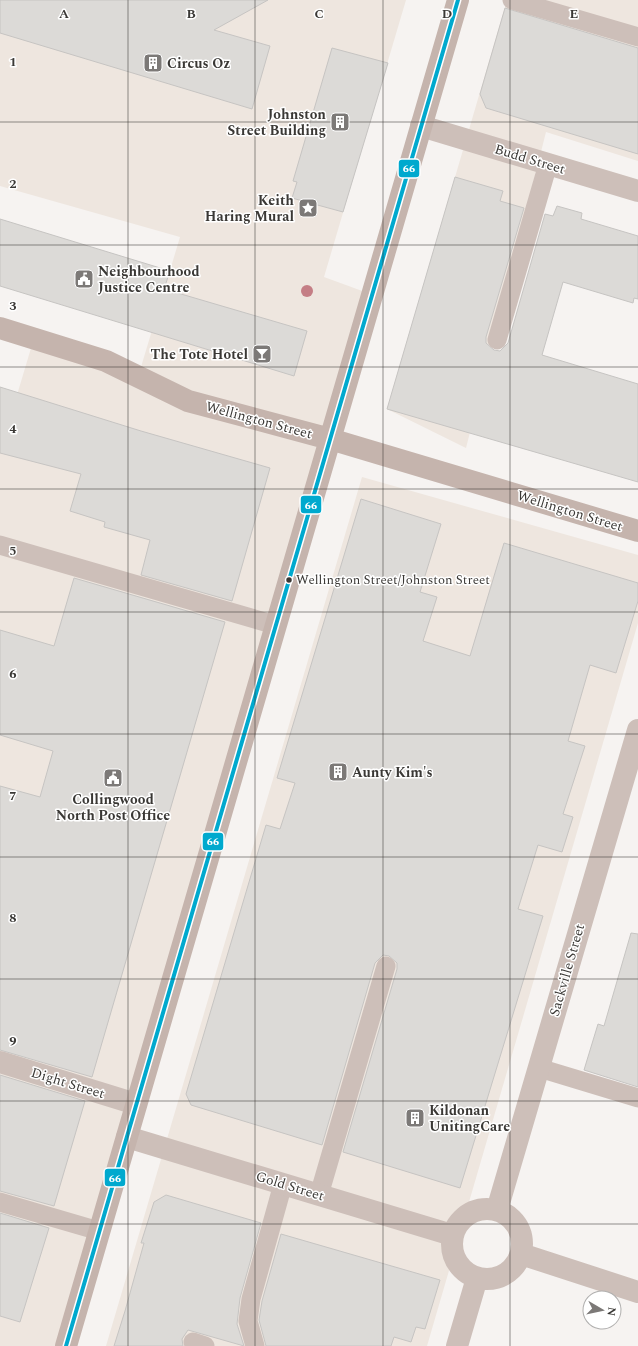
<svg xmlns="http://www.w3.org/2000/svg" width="638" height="1346" font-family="Spectral,serif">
<rect width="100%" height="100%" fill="#f6f3f1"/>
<path fill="#eee6df" d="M0 0H406L324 277 365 292 57 1346H0V452L34 338 138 377 180 237 0 186Z
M507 0H638V161L546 132 466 448 387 409Z
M362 477 638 555V623L427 1346H106Z"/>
<path fill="#dcdad7" stroke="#c6c4c2" d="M0 0H268L214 30 270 46 252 109 0 33Z
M505 8 638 48V154L486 108 480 94Z
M332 48 388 63 343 212 292 198 297 182 293 181Z
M455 177 503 191 500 201 524 208 486 337V343L494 350 500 351 508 343 545 214 553 216 557 206 582 213 581 219 638 236V299L634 298 633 303 563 282 542 355 638 384V482L387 409Z
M0 219 170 271 164 289 307 331 294 376 0 286Z
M0 387 141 431 270 468 232 601 141 575 150 540 104 527 105 522 70 511 81 474 0 453Z
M361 499 441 524 420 592 437 597 423 641 470 656 504 543 638 583V601L616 673 590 665 568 741 585 746 563 814 573 817 562 852 538 845 518 909 543 916 460 1188 343 1152 397 969V963L389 956 383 955 375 963 322 1145 191 1105 186 1094 266 825 280 829 295 783 277 778Z
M74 578 225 622 92 1077 0 1050V786L40 797 53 751 0 735V630L54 646Z
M631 933 638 934V1087L584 1070 598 1024 604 1026Z
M0 1075 85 1101 54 1206 0 1191Z
M166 1195 261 1223 240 1298 237 1324 244 1346 188 1330 182 1339 183 1346H114L125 1311 144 1243H141L154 1202Z
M0 1213 49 1228 20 1322 0 1316Z
M281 1234 440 1280 425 1329 416 1327 411 1342 394 1337 391 1346H266L259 1320 262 1301Z"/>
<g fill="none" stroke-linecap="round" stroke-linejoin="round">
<path stroke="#cdbfb9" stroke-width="19" d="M512 0 638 37
M497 340 548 164
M0 545 275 625
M539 1068 638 1098
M319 1195 386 966
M0 1202 99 1231
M193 1342 205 1346
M255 1346 248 1321 251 1299 283 1184"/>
<path stroke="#cdbfb9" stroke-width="22" d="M421 126 638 191
M0 1062 136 1104
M127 1137 452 1235
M452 1244a35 35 0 1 1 70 0a35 35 0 1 1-70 0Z
M497 1210 638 730
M521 1254 638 1292
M457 1346 477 1278"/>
<path stroke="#c5b4ad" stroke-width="22" d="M0 328 106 361 188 401 330 439 638 531
M66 1346 458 0"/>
<g stroke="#fff" stroke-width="7">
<path id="bus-1" d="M66 1346 458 0"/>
</g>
<use href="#bus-1" stroke="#00a9ce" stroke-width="4"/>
</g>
<circle fill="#c47e85" cx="307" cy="291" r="6"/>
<path fill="none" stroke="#3a3835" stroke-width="1" stroke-opacity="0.55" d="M128 0V1346M255 0V1346M383 0V1346M510 0V1346M0 122H638M0 245H638M0 367H638M0 489H638M0 612H638M0 734H638M0 857H638M0 979H638M0 1101H638M0 1224H638"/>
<defs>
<g id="building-square" transform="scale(1)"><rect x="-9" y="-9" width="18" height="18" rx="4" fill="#7c7977" stroke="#fff"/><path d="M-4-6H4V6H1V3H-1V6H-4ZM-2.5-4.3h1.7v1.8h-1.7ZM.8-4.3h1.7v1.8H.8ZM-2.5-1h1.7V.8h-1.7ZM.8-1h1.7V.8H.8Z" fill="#fff"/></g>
<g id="sight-square" transform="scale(1)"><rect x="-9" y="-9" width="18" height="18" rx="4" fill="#7c7977" stroke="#fff"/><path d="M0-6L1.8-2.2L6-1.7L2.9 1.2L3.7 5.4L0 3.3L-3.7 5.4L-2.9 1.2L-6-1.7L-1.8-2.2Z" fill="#fff"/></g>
<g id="civic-square" transform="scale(1)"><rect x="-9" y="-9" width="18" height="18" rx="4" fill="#7c7977" stroke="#fff"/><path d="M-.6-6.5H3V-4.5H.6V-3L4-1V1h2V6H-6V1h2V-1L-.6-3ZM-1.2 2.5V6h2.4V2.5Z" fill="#fff"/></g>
<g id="bar-square" transform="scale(1)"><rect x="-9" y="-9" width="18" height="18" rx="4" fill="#7c7977" stroke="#fff"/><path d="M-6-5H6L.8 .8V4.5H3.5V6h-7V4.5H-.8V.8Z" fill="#fff"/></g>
</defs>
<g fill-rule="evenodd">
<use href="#building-square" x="153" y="63"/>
<use href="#building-square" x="340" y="122"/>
<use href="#sight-square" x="308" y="208"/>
<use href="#civic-square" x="84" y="279"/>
<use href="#bar-square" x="262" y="354"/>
<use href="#building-square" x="338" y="772"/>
<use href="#civic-square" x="113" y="778"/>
<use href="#building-square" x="415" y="1118"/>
</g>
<circle fill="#3a3835" stroke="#fff" stroke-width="1.5" cx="289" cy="580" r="3.5"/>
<g text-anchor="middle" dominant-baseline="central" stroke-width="3" stroke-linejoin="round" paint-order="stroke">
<g font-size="13" fill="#3a3835" stroke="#fff" text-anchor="start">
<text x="296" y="580">Wellington Street/Johnston Street</text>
</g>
<g font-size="14" font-weight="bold" fill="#3a3835" stroke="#fff" text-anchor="start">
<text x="167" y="63">Circus Oz</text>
<text x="326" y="114" text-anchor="end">Johnston<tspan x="326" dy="16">Street Building</tspan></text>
<text x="294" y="200" text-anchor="end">Keith<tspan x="294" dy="16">Haring Mural</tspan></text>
<text x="98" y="271">Neighbourhood<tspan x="98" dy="16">Justice Centre</tspan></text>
<text x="248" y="354" text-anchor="end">The Tote Hotel</text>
<text x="352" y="772">Aunty Kim's</text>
<text x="113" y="799" text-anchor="middle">Collingwood<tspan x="113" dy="16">North Post Office</tspan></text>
<text x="429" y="1110">Kildonan<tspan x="429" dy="16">UnitingCare</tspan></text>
</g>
<g font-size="14" fill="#3a3835" stroke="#fff">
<text transform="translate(530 159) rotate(17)">Budd Street</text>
<text transform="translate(259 420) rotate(15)">Wellington Street</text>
<text transform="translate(570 511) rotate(17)">Wellington Street</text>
<text transform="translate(567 970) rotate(-74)">Sackville Street</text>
<text transform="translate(68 1083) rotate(17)">Dight Street</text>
<text transform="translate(290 1186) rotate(17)">Gold Street</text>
</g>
</g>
<g font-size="13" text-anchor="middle" font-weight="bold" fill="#3a3835" stroke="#fff" stroke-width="3" stroke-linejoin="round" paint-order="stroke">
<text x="64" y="18">A</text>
<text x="191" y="18">B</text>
<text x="319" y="18">C</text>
<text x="447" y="18">D</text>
<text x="574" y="18">E</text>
<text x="13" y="66">1</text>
<text x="13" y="188">2</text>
<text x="13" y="310">3</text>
<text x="13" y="433">4</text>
<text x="13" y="555">5</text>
<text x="13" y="678">6</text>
<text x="13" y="800">7</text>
<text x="13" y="922">8</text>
<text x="13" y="1045">9</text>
</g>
<g stroke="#fff" stroke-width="1.5">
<rect x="398" y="159" width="22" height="19" rx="4" fill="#00a9ce"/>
<rect x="300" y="495" width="22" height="19" rx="4" fill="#00a9ce"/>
<rect x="202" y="832" width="22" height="19" rx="4" fill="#00a9ce"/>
<rect x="104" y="1168" width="22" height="19" rx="4" fill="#00a9ce"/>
</g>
<g font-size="11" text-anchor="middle" font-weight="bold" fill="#fff">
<text x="409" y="172">66</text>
<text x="311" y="509">66</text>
<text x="213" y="845">66</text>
<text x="115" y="1182">66</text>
</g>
<g transform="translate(602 1310) rotate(99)"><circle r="19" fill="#ffffff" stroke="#b0afae"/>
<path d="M0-3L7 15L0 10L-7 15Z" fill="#7c7977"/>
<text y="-6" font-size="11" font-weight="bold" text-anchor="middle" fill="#3a3835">N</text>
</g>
</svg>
